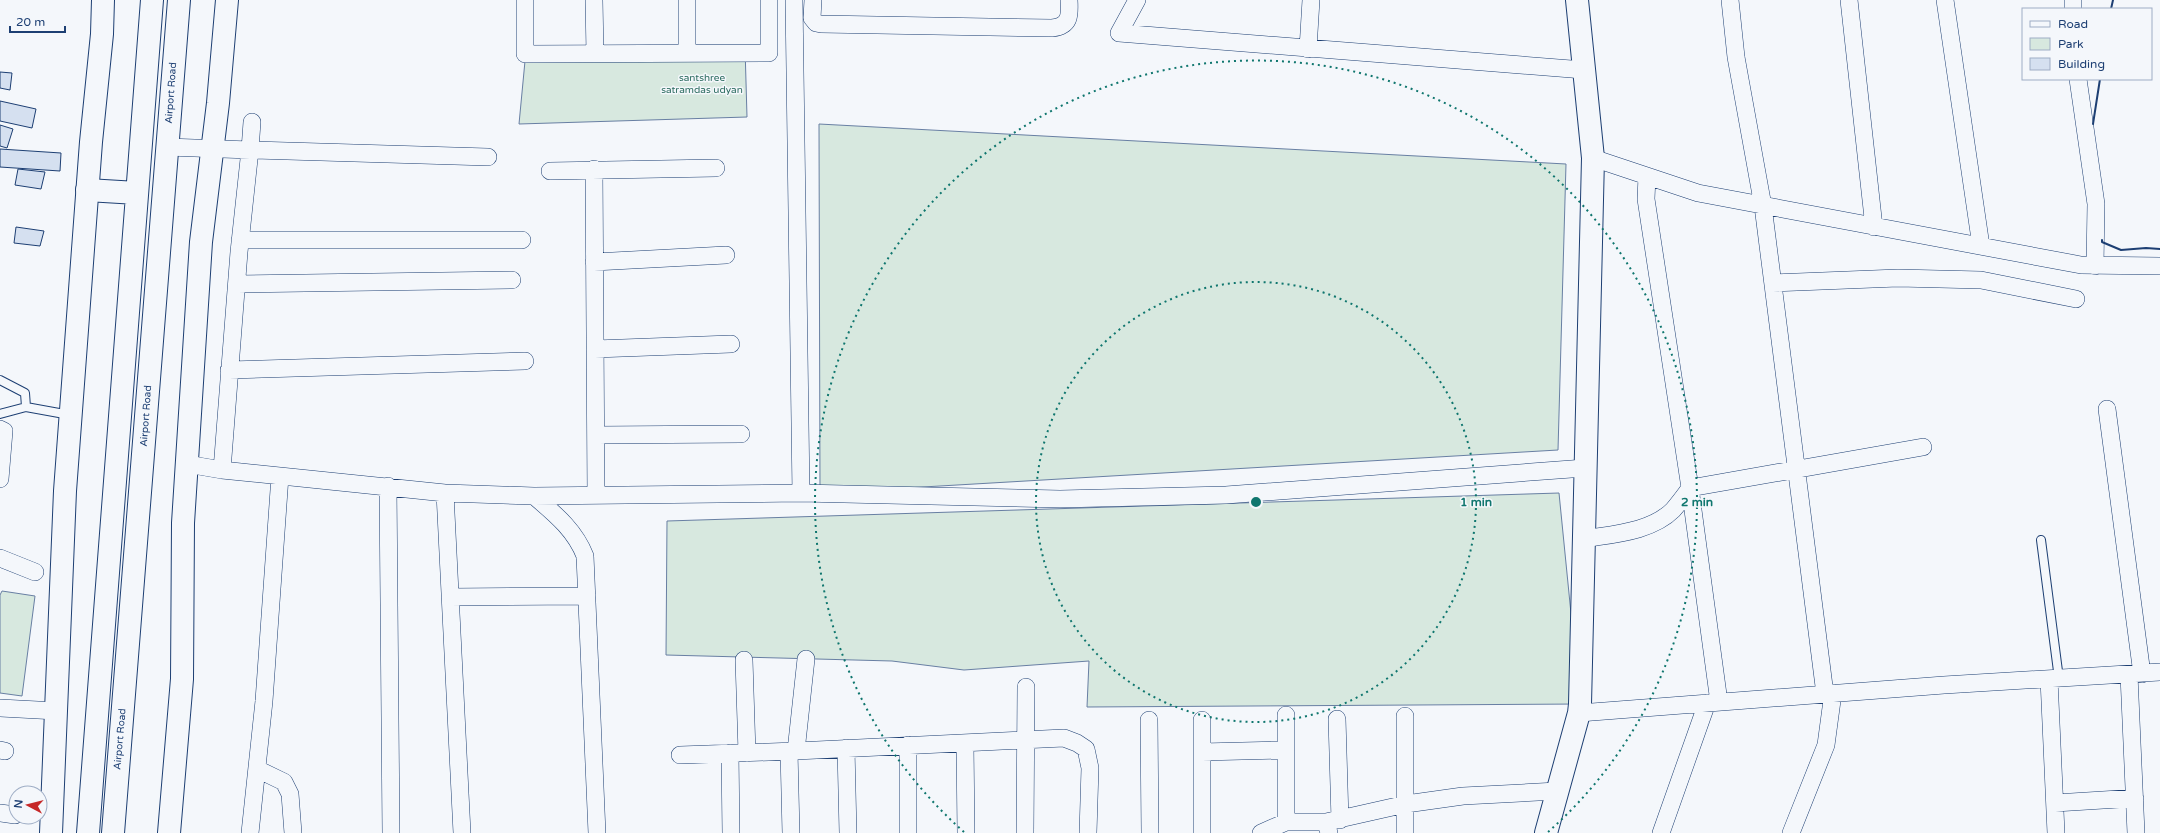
<svg xmlns="http://www.w3.org/2000/svg" width="2160" height="833" font-family="'Varela Round',sans-serif">
<rect width="100%" height="100%" fill="#f4f7fb"/>
<path fill="#d7e8df" stroke="#687fa3" d="M745 47 747 117 519 124 525 61Z
M819 124 1566 164 1558 450 820 493Z
M1559 493 1580 704 1087 707 1089 661 964 670 892 661 666 655 667 521Z
M2 591 35 596 22 696 0 693V595Z"/>
<path fill="#d5e0f0" stroke="#1d3f73" d="M0 72 12 73 10 90 0 88Z
M0 101 36 109 32 128 0 121Z
M0 125 13 129 7 148 0 146Z
M0 149 61 153 60 171 0 167Z
M18 169 45 172 41 189 15 185Z
M16 227 44 231 40 246 14 243Z"/>
<g fill="none" stroke-linecap="round" stroke-linejoin="round">
<g stroke="#1d3f73" stroke-width="10">
<path id="lane" d="M0 380 25 393 26 407
M0 414 26 407 70 415
M2041 540 2059 679"/>
</g>
<g stroke="#1d3f73" stroke-width="18">
<path id="street" d="M525 0V54L769 53V0
M594 0 595 53
M687 0V53
M794 0 801 493
M813 0 812 18 816 23 821 24 1052 28C1070 26 1070 16 1069 0
M1137 0 1119 33 1584 70
M1730 0 1736 57 1763 206 1825 694
M1849 0 1874 227
M1945 0 1981 246
M2073 9V0
M1308 49 1311 0
M2078 79 2096 204 2095 266
M252 122 250 150 488 157
M167 147 250 150 239 252 222 470
M1593 158 1698 193 2081 265 2160 266
M594 169 596 495
M550 171 716 168
M1647 176 1646 199 1690 488 1719 702
M240 240H522
M594 262 726 255
M1773 283 1898 278 1981 280 2076 299
M237 284 512 280
M595 349 731 344
M229 370 525 361
M2107 409 2142 674
M0 429 4 431 0 479
M596 435 741 434
M187 464 222 470 445 493 534 496 801 493 1060 499 1226 495 1585 468
M388 486 391 833
M445 493 462 833
M534 496C555 514 575 530 585 556L597 833
M1584 539C1613 534 1651 532 1673 510 1679 503 1685 495 1690 488L1923 447
M0 558 35 572
M450 597 587 596
M744 660 747 753
M2129 675 2136 833
M2049 679 2056 833
M0 708 57 711
M1579 713 1944 685 2160 672
M1405 716V833
M1337 719 1340 820
M1149 720 1150 833
M1202 720V833
M965 744 966 833
M846 748 848 833
M0 750 5 751
M789 751 791 833
M796 751 806 659
M1202 752 1286 750
M730 753 731 833
M680 755 796 751 1064 738 1077 743 1086 749 1090 768 1088 833
M257 769 284 782 290 794 293 833
M2055 803 2135 798
M0 813 15 815
M1286 822V715
M1326 822 1406 804 1463 796 1557 791
M250 833 264 701 280 476
M908 833V745
M1025 833 1026 687
M1261 833 1286 822H1326L1329 833
M1661 833 1707 703
M1791 833 1826 745 1833 693"/>
</g>
<g stroke="#1d3f73" stroke-width="24">
<path id="secondary" d="M51 833 65 491 91 142 102 34 103 0
M169 833 182 679 183 523 201 242 218 103 227 0
M1546 833 1579 713 1580 704 1593 158 1577 0"/>
</g>
<g stroke="#1d3f73" stroke-width="24">
<path id="primary" d="M87 190 137 193
M88 833 152 0
M113 833 179 0"/>
</g>
<use href="#lane" stroke="#f4f7fb" stroke-width="8"/>
<use href="#street" stroke="#f4f7fb" stroke-width="17"/>
<use href="#secondary" stroke="#f4f7fb" stroke-width="22"/>
<use href="#primary" stroke="#f4f7fb" stroke-width="22"/>
<path stroke="#1d3f73" stroke-width="2" d="M2111 9 2113 0
M2093 124 2100 79
M2102 240V242L2121 250 2146 248 2160 249"/>
</g>
<g fill="none" stroke="#0f766e" stroke-width="2" stroke-dasharray="2 4">
<circle cx="1256" cy="502" r="220"/>
<path d="M964 832A441 441 0 1 1 1548 832"/>
</g>
<g text-anchor="middle" dominant-baseline="central" stroke-width="3" stroke-linejoin="round" paint-order="stroke">
<g font-size="10" fill="#2c6c60" stroke="#f4f7fb">
<text x="702" y="78">santshree<tspan x="702" dy="12">satramdas udyan</tspan></text>
</g>
<g font-size="10" fill="#1d3f73" stroke="#f4f7fb">
<text transform="translate(171 93) rotate(-86)">Airport Road</text>
<text transform="translate(146 416) rotate(-86)">Airport Road</text>
<text transform="translate(120 739) rotate(-85)">Airport Road</text>
</g>
</g>
<circle cx="1256" cy="502" r="6" fill="#0f766e" stroke="#f4f7fb" stroke-width="2"/>
<g font-size="12" text-anchor="middle" font-weight="bold" fill="#0f766e" stroke="#f4f7fb" stroke-width="3" stroke-linejoin="round" paint-order="stroke">
<text x="1476" y="506">1 min</text>
<text x="1697" y="506">2 min</text>
</g>
<rect x="2022" y="8" width="130" height="72" fill="#f4f7fb" stroke="#9eadc5"/>
<rect x="2030" y="21" width="20" height="6" fill="#f4f7fb" stroke="#9eadc5"/>
<text x="2058" y="28" font-size="12" fill="#1d3f73">Road</text>
<rect x="2030" y="38" width="20" height="12" fill="#d7e8df" stroke="#9eadc5"/>
<text x="2058" y="48" font-size="12" fill="#1d3f73">Park</text>
<rect x="2030" y="58" width="20" height="12" fill="#d5e0f0" stroke="#9eadc5"/>
<text x="2058" y="68" font-size="12" fill="#1d3f73">Building</text>
<g transform="translate(28 805) rotate(277)"><circle r="19" fill="#f4f7fb" stroke="#9eadc5"/>
<path d="M0-3L7 15L0 10L-7 15Z" fill="#c62828"/>
<text y="-6" font-size="11" font-weight="bold" text-anchor="middle" fill="#1d3f73">N</text>
</g>
<path d="M10 26v6h55v-6" fill="none" stroke="#1d3f73" stroke-width="2"/>
<text x="16" y="26" font-size="12" fill="#1d3f73" stroke="#f4f7fb" stroke-width="3" paint-order="stroke">20 m</text>
</svg>
